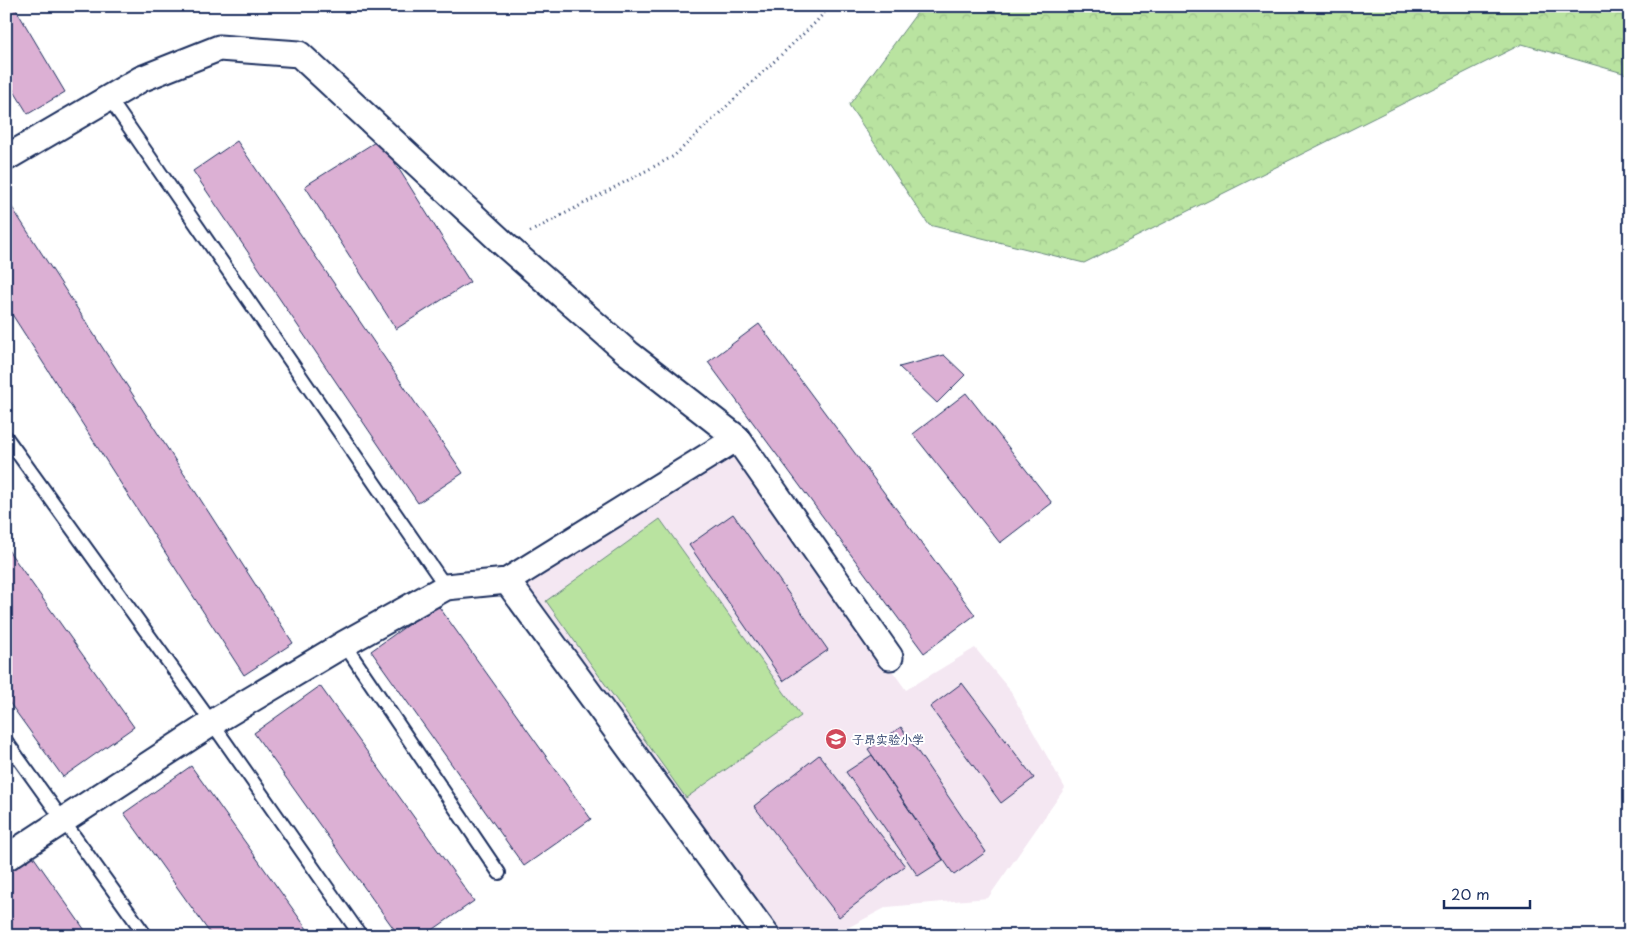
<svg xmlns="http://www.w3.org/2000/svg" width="1636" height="942" font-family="'Playpen Sans','LXGW WenKai TC',sans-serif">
<defs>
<pattern id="forest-crowns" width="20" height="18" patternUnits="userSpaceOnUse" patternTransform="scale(1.25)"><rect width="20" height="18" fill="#b9e3a0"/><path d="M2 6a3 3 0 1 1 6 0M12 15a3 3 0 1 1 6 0" fill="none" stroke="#9ec38c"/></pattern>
</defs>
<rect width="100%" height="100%" fill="#fff"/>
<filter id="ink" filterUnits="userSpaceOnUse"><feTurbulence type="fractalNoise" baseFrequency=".02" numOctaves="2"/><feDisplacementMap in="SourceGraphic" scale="10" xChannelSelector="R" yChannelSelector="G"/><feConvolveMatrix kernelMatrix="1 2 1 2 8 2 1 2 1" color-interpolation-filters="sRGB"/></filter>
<g filter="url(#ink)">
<path fill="#f4e7f2" d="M735 452 906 690 975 648 1009 689 1065 788 988 898 887 907 832 936H776L522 582Z"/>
<path fill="url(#forest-crowns)" stroke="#6a897f" d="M922 6H1630V75L1522 44 1084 263 929 225 849 105Z"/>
<path fill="#b9e3a0" stroke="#6a897f" d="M660 519 801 716 686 798 546 601Z"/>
<path fill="#dcb0d4" stroke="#1b2f5e" d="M6 6H14L65 92 28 114 6 78Z
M380 139 470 282 396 329 305 186Z
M237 141 463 473 418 503 193 171Z
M6 198 293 643 244 675 6 305Z
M759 324 975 615 924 653 708 362Z
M944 355 965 375 937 403 899 367Z
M966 393 1052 503 1000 543 913 434Z
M733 514 828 650 783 681 689 545Z
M6 547 134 727 63 777 6 698Z
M437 604 591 819 524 866 371 651Z
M962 683 1034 778 1001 803 930 707Z
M320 686 474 901 424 936H399L254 733Z
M901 727 986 852 954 875 868 749Z
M819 755 905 866 839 917 754 806Z
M872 755 943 860 918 876 846 772Z
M191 766 312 936H212L124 813Z
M33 856 89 936H6V875Z"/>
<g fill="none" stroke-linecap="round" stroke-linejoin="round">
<g stroke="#1b2f5e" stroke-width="16">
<path id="lane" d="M109 98 446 587
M6 437 212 723 361 936
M344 644 499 873
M6 741 146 936"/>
</g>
<g stroke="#1b2f5e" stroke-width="29">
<path id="street" d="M6 158 141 79 219 48 299 54 505 245 628 353 737 438
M507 581 767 936
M6 858 212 723 344 644 446 587 507 581 737 438 890 657"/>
</g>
<path stroke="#1b2f5e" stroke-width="3" stroke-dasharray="1 4" stroke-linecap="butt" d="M530 232 674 156 816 22 830 6"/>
<use href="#lane" stroke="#fff" stroke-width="12"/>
<use href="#street" stroke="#fff" stroke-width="25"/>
</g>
</g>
<defs>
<g id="school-disc" transform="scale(1.125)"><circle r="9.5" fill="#d1495b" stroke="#fff"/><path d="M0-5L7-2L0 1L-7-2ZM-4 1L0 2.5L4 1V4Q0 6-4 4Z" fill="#fff"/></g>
</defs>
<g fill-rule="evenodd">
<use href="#school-disc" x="836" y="739"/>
</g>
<g text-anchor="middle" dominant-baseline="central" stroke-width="4" stroke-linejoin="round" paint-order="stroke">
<g font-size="12" fill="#1b2f5e" stroke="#fff" text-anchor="start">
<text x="852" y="739">子昂实验小学</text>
</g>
</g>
<rect width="1636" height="942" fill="none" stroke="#fff" stroke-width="25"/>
<rect x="12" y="12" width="1611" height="917" fill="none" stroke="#1b2f5e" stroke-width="2" filter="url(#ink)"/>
<path d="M1444 900v8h86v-8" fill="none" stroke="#1b2f5e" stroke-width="2.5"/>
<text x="1451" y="900" font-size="15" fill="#1b2f5e" stroke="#ffffff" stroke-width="4" paint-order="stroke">20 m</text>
</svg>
